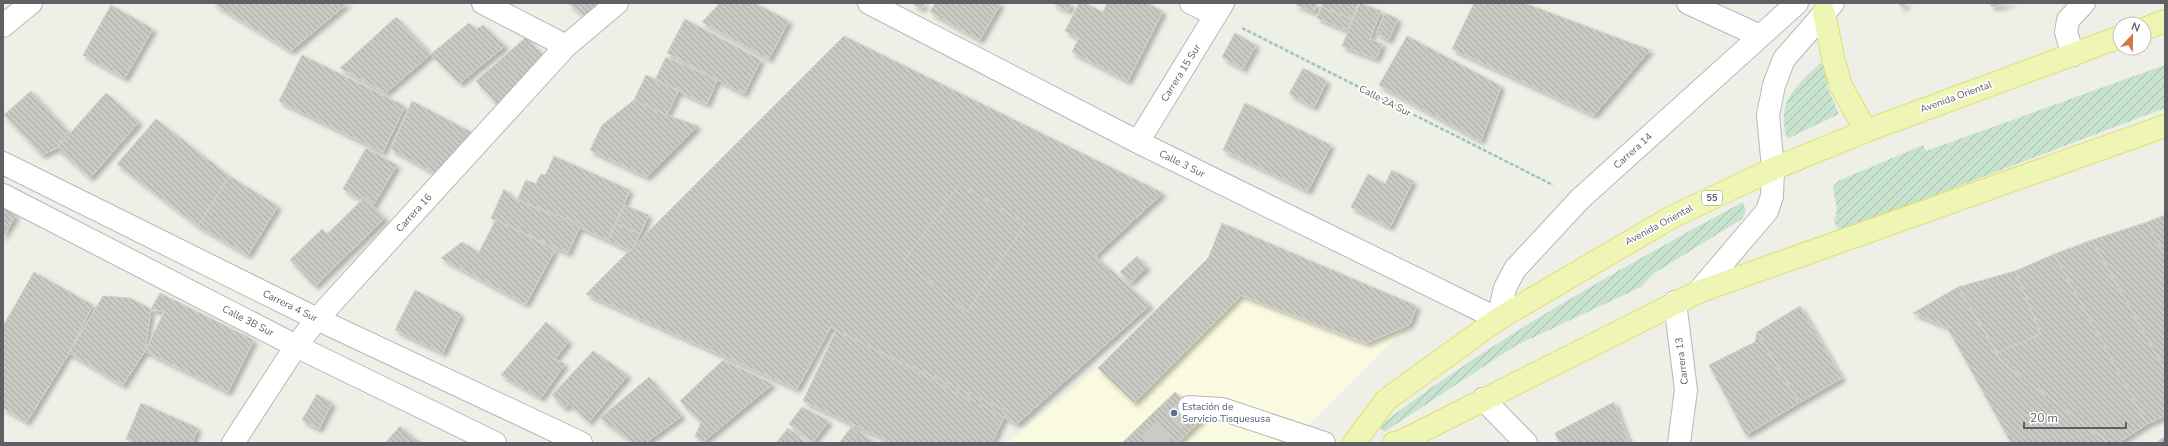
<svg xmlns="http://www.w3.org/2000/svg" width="2168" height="446" font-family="'Nunito Sans',sans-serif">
<defs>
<pattern id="garden-furrows" width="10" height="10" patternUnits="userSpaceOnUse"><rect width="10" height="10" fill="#c7e3ce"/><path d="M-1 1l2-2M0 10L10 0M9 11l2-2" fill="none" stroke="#a5bbab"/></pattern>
<pattern id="building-back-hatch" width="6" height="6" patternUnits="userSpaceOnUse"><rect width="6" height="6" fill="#cac9c3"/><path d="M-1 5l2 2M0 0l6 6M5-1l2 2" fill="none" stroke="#a7a7a2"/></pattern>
<filter id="shadow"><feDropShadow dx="3.5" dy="3.5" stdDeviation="2" flood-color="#0004"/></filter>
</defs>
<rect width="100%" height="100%" fill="#eeefe7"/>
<path fill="#f9fae0" d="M1222 223 1417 306 1410 324 1291 443H1007L1098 368 1207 257Z"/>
<path fill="url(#garden-furrows)" d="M1820 63 1827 67V86L1839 114 1787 139C1776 101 1795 88 1820 63Z
M2165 65V108L1850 227 1838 229 1834 221 1837 211 1833 187 1838 181 1923 145 1926 151Z
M1743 202 1746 211 1742 219 1653 274 1641 287 1515 346 1384 432 1379 426C1493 339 1617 270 1743 202Z"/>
<path fill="url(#building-back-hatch)" stroke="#d3d2c6" filter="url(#shadow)" d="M213 3H348L291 51Z
M568 3H602L588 19Z
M720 3H755L789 21 769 59 702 22Z
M912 3H925L922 9Z
M935 3H1001L980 40 930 12Z
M1052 3H1072L1068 11Z
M1079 3H1085L1103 12 1107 3H1147L1163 11 1128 81 1072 52 1079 38 1065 31Z
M1297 3H1317L1314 12 1296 5Z
M1323 3H1358L1352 19 1321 7Z
M1360 3 1381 11 1370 39 1383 44 1376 59 1342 46Z
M1474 3H1524L1650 50 1594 115 1452 49Z
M1898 3H1907L1903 7Z
M1990 3H2011L1992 7Z
M111 5 153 29 125 78 83 55Z
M1321 7 1352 19 1346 30 1317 18Z
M1385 13 1398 19 1389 40 1376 34Z
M396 17 431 54 386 93 340 68Z
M685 19 761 60 744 94 667 53Z
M469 23 476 29 483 25 505 46 460 83 431 54Z
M1235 33 1256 45 1243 69 1222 57Z
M844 36 1163 193 1095 256 1150 305 1017 424 831 327 797 389 586 294Z
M1407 36 1501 86 1481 141 1379 85Z
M526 37 548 61 498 105 476 81Z
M302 55 405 106 383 152 279 101Z
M666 57 717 80 707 104 655 80Z
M1303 68 1327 81 1314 107 1289 94Z
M646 75 679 90 667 115 634 100Z
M31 91 68 131 57 148 42 155 4 115Z
M106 93 139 122 90 178 57 148Z
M634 100 667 115 698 126 647 177 590 150 602 125Z
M412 101 473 133 442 177 391 149Z
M1245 103 1331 145 1308 191 1223 150Z
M156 119 229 176 198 226 117 164Z
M366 148 397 165 373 206 343 189Z
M554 156 630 190 608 240 517 200 526 180 536 184 540 175 546 174Z
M1392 170 1413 181 1390 227 1351 207 1368 174 1385 184Z
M229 176 278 206 248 255 198 226Z
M960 184 1025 224 967 312 904 261Z
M504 189 517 200 581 224 568 253 491 218Z
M365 197 385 218 315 286 290 260 322 229 327 234Z
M624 205 649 215 640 234 616 223Z
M3 207 16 215 3 237Z
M2165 215V256L2147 222Z
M496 219 555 250 526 304 441 258 462 242 479 252Z
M2147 222 2165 256V370L2092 240Z
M616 223 640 234 631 251 608 240Z
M1222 223 1417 306 1410 324 1366 343 1241 295 1134 403 1098 368 1208 258Z
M2092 240 2165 370V416L2147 424 2054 254Z
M2054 254 2147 424 2118 443H2109L2001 361 1997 353 2041 334 2015 271Z
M1137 256 1147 267 1130 283 1120 272Z
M2015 271 2041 334 1997 353 1958 287Z
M34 272 93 305 69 353 27 422 3 408V326Z
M1958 287 2001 361 2109 443H2011L1947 327 1913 313Z
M415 290 461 314 443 353 395 330Z
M160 293 254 340 228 392 145 351 164 312 151 309Z
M103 296 130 298 151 309 145 351 123 385 69 353Z
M1800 306 1842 378 1799 403 1757 332Z
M546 322 569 341 555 359 565 364 541 398 501 375Z
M836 331 1007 411 992 443H893L803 401Z
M1757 332 1799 403 1746 435 1709 365 1755 342Z
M593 351 628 375 589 422 570 404 564 408 552 395Z
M723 360 773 384 703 442 695 436 701 422 680 401Z
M649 377 682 416 645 443H634L600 418Z
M1175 392 1202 419 1177 443H1122Z
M317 394 332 403 319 429 302 420Z
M1614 402 1629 443H1560L1555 433Z
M141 403 198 428 192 443H136L126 439Z
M802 407 829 421 813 442 789 424Z
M400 426 420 443H385Z
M852 426 875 443H839Z
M788 428 806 443H776Z
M2165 436V443H2156Z"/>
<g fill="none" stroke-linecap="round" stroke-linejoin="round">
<path stroke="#cacbc6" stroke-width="22" stroke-dasharray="22 11" stroke-linecap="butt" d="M1149 443 1189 407"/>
<g stroke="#b7b7bc" stroke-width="24">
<path id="minor" d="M483 3 566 46
M869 3 1138 142 1498 319 1505 288 1515 269 1580 199 1797 3
M1191 3 1216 15
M1688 3 1760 36
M3 26 31 3
M2073 55 2066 32 2068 20 2084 3
M1138 142 1223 3
M3 163 317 319 581 443
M3 195 296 346 495 443
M1698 292 1767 211 1772 196 1773 169 1768 115 1774 85 1784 59 1833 3
M1675 302 1686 390 1679 443
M1483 399 1526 443
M1189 407 1222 409 1324 443
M233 443 296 346 317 319 566 46 617 3"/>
</g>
<g stroke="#e1df6e" stroke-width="24">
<path id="major" d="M1824 13 1833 58 1841 86 1866 131
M2144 29 2165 21
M1354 443 1386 400 1498 319 1672 217 1773 169 1866 131 2120 37
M1394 443 1400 442 1698 292 2165 126"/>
</g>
<path stroke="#a0c3b3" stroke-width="2.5" stroke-dasharray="4 2" stroke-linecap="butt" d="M1242 28 1553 185"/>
<use href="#minor" stroke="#fff" stroke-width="22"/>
<use href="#major" stroke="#eff6b5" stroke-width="22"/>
</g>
<circle fill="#5c6f8a" stroke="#fff" stroke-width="1.5" cx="1174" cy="413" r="4"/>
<g text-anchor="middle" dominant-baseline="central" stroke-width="3.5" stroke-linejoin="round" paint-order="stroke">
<rect fill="#fff" stroke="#8e9093" stroke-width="1" x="1702" y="191" width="20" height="14" rx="3"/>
<g font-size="9" font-weight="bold" fill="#5e6065">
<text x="1712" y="198">55</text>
</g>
<g font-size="10" fill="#5e6065" stroke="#fff">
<text transform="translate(1181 73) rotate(-58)">Carrera 15 Sur</text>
<text transform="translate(1956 97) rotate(-20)">Avenida Oriental</text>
<text transform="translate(1385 101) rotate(27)">Calle 2A Sur</text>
<text transform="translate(1633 151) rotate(-42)">Carrera 14</text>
<text transform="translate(1182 164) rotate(26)">Calle 3 Sur</text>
<text transform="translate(414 213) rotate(-48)">Carrera 16</text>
<text transform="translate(1659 225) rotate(-28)">Avenida Oriental</text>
<text transform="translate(290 306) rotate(26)">Carrera 4 Sur</text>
<text transform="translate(248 321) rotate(27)">Calle 3B Sur</text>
<text transform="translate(1682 361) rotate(-97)">Carrera 13</text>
</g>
<g font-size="10" fill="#4e5e75" stroke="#fff" text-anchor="start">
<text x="1182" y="407">Estación de<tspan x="1182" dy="12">Servicio Tisquesusa</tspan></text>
</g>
</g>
<rect width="2168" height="446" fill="none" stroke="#5e6065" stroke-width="8"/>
<g transform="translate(2132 36) rotate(22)"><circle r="19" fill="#ffffff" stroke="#bfbfc1"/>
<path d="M0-3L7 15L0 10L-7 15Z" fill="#d57747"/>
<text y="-6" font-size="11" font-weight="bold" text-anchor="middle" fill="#5e6065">N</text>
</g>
<path d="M2024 422v6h102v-6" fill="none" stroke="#5e6065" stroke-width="2"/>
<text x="2030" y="422" font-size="12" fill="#5e6065" stroke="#ffffff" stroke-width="3" paint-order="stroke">20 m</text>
</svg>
